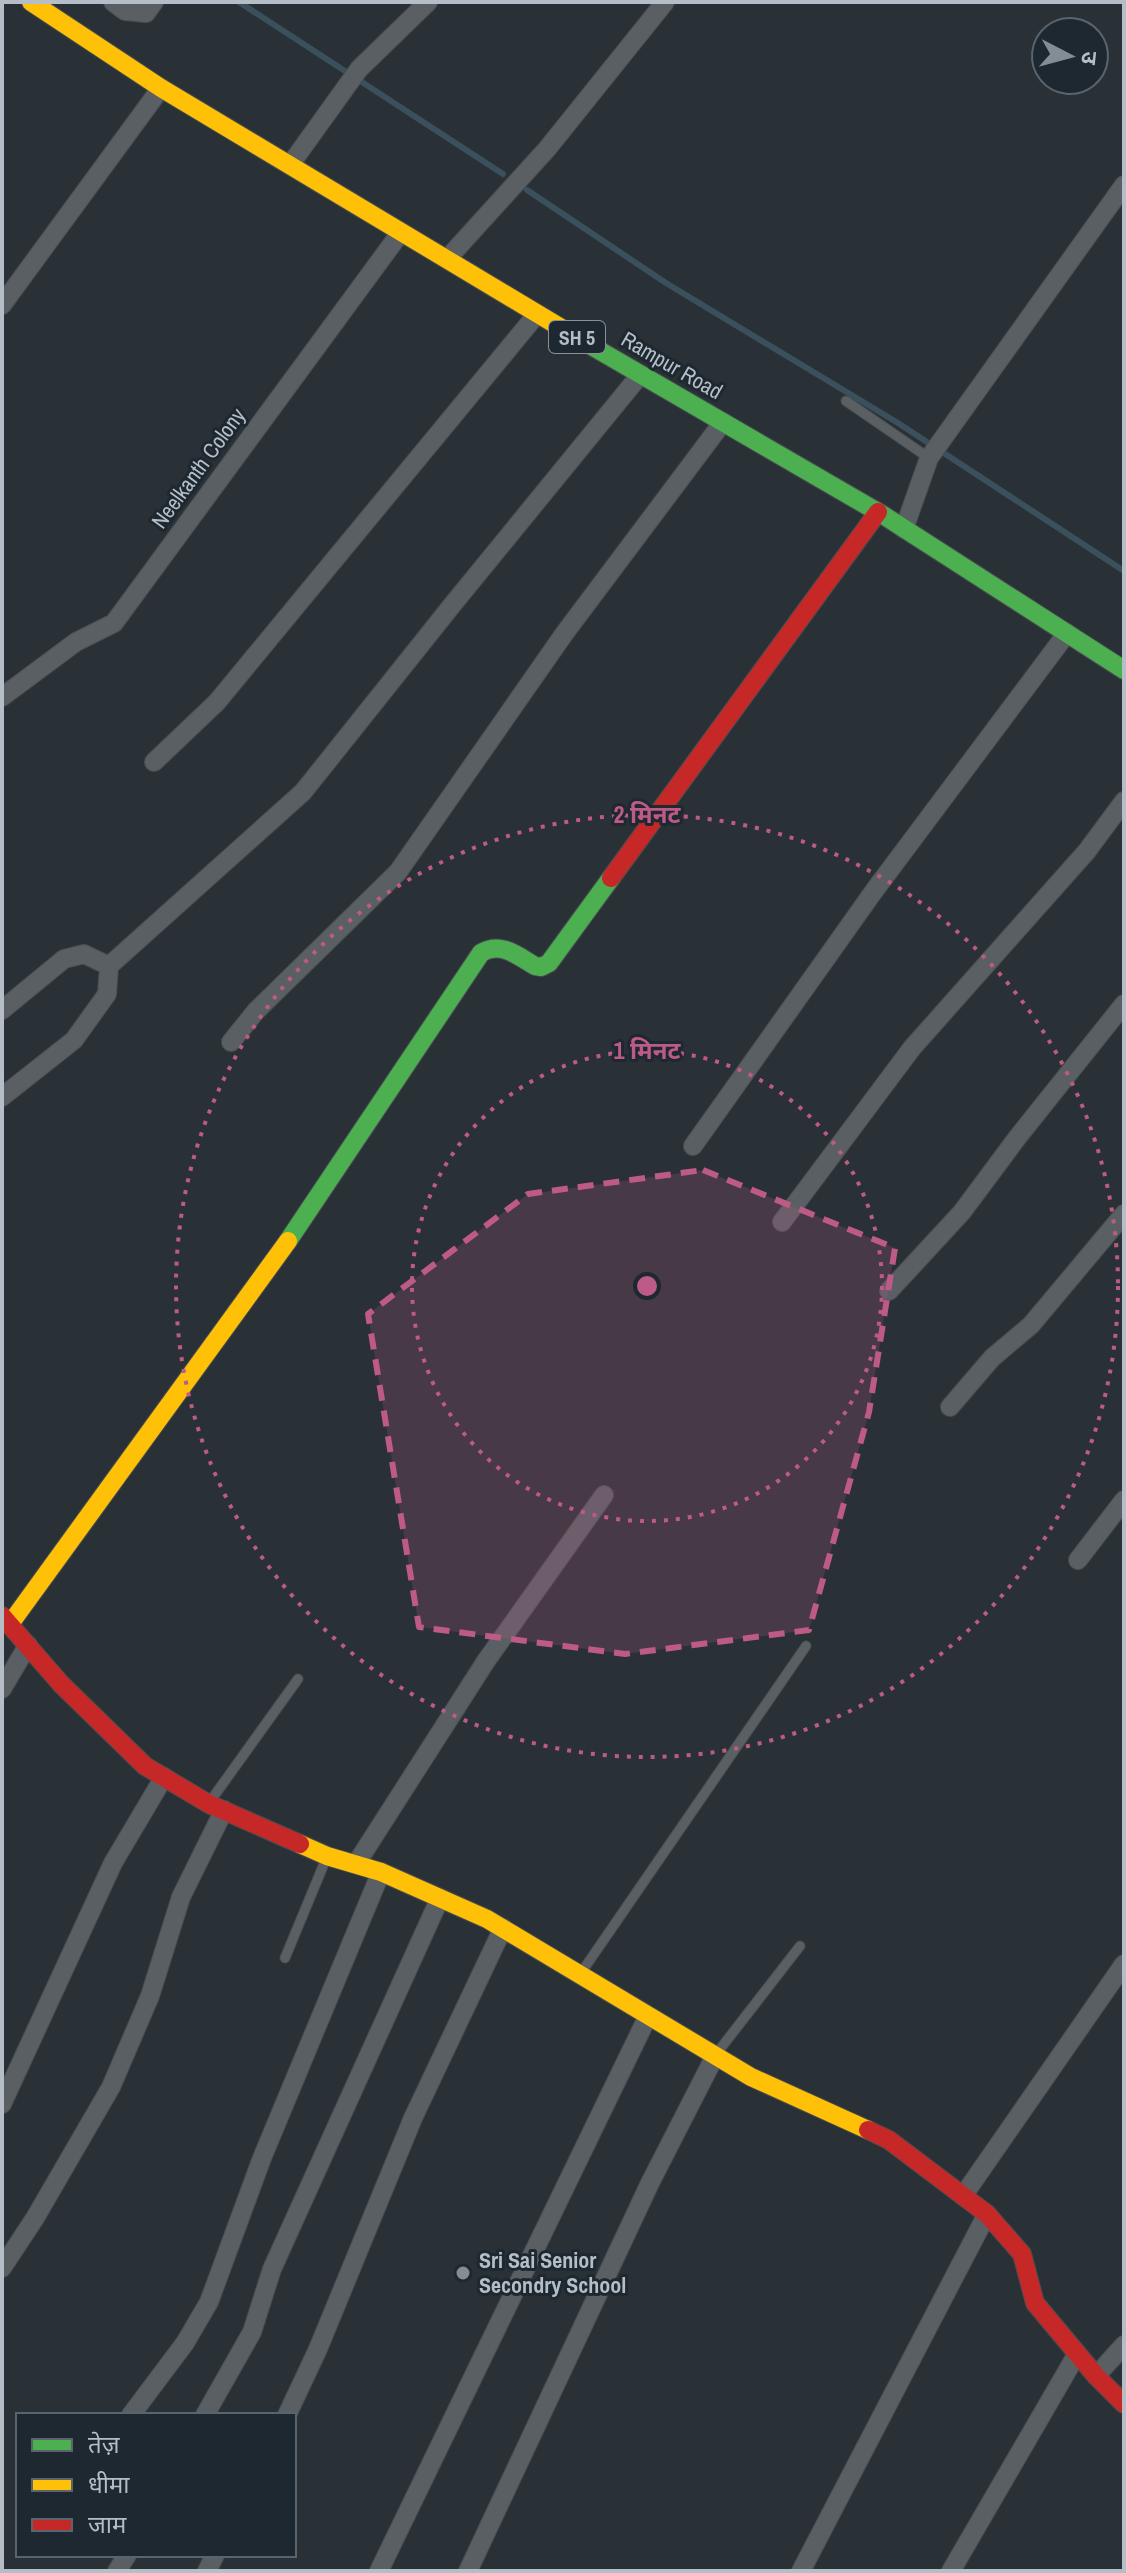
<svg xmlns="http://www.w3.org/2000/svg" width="1126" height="2573" font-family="'Archivo Narrow','Noto Sans Devanagari',sans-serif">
<rect width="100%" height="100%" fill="#2a3136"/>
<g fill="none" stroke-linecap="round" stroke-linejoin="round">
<path stroke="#3b505d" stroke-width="6" d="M239 2 503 174
M527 190 666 283 898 423 1124 571"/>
<g stroke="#484d51" stroke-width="11">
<path id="lane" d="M846 401 929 458
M209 1803 298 1679
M285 1958 326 1859
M581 1973 806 1646
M717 2053 800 1946"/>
</g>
<g stroke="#484d51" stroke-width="20">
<path id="street" d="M113 2 125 11 146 13 154 2
M290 165 359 69 428 2
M448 258 547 149 665 2
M2 305 161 88
M904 529 929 458 1124 185
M2 697 76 642 114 623 401 232
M154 762 217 702 537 314
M2 1010 64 959 84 954 109 966
M231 1042 256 1011 398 872 564 634 723 422
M2 1097 74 1040 107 994 109 966 303 792 453 604 640 375
M693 1146 874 891 1067 633
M782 1222 912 1048 1087 851 1124 801
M889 1291 962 1212 1017 1138 1124 1004
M950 1407 992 1358 1031 1325 1124 1214
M1078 1560 1124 1500
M2 1689 28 1645
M356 1864 486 1661 604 1495
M2 2104 113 1863 164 1777
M963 2196 1124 1964
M2 2268 35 2218 111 2087 150 1996 181 1897 224 1810
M1096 2376 1124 2345
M131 2415 185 2343 209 2302 262 2158 381 1872
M205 2415 252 2332 272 2269 440 1898
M287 2415 318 2349 413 2118 503 1928
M117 2571 127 2555
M207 2571 215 2555
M379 2571 648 2016
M468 2571 650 2183 715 2056
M801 2571 987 2214
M951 2571 1077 2354"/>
</g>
<g stroke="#484d51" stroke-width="20">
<path id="fast" d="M583 341 883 515 1124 670
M288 1241 481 953C501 941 518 956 535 966L541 967 549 963 611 878"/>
</g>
<g stroke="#484d51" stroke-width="20">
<path id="slow" d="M31 2 161 88 583 341
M10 1624 288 1241
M300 1844 327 1856 381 1872 487 1919 751 2077 868 2130"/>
</g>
<g stroke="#484d51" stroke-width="20">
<path id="jam" d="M611 878 878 512
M2 1616 61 1684 145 1766 209 1804 300 1844
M868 2130 889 2140 987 2214 1022 2254 1035 2303 1096 2376 1124 2404"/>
</g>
<use href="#lane" stroke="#5a5f64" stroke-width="9"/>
<use href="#street" stroke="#5a5f64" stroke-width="18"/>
<use href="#fast" stroke="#4caf50" stroke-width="18"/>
<use href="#slow" stroke="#ffc107" stroke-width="18"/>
<use href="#jam" stroke="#c62828" stroke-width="18"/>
</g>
<path fill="#bd5a86" fill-opacity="0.2" stroke="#bd5a86" stroke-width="6" stroke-dasharray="16 10" stroke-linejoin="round" d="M703 1170 895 1248 869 1412 809 1630 625 1654 419 1627 368 1314 528 1194Z"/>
<g fill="none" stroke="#bd5a86" stroke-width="4" stroke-dasharray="4 8">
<circle cx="647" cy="1286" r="235"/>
<circle cx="647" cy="1286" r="471"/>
</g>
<circle fill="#848d94" stroke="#1e2830" stroke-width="3" cx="463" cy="2273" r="8"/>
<g text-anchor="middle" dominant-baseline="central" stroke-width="6" stroke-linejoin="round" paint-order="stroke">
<rect fill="#1e2830" stroke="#889199" stroke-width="2" x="549" y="321" width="56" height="32" rx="6"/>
<g font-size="20" font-weight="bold" fill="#b5bec6">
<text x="577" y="337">SH 5</text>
</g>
<g font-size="22" fill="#b5bec6" stroke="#1e2830">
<text transform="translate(672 365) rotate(30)">Rampur Road</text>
<text transform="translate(198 468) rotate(-54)">Neelkanth Colony</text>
</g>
<g font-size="22" font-weight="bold" fill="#b5bec6" stroke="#1e2830" text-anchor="start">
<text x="479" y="2260">Sri Sai Senior<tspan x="479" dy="25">Secondry School</tspan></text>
</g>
</g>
<circle cx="647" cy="1286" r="12" fill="#bd5a86" stroke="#1e2830" stroke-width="4"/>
<g font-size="24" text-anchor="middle" font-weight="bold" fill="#bd5a86" stroke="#1e2830" stroke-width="6" stroke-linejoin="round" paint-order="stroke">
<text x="647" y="823">2 मिनट</text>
<text x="647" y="1059">1 मिनट</text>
</g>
<rect width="1126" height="2573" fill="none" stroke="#b5bec6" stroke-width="8"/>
<rect x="16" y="2413" width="280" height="144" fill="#1e2830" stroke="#5a646c" stroke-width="2"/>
<rect x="32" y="2439" width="40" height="12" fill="#4caf50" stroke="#5a646c" stroke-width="2"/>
<text x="88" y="2453" font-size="24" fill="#b5bec6">तेज़</text>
<rect x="32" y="2479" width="40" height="12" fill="#ffc107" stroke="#5a646c" stroke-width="2"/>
<text x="88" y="2493" font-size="24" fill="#b5bec6">धीमा</text>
<rect x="32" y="2519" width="40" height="12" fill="#c62828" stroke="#5a646c" stroke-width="2"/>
<text x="88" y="2533" font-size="24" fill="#b5bec6">जाम</text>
<g transform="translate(1070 56) rotate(96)"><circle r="38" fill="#1e2830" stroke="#5a646c" stroke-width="2"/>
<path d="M0-6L14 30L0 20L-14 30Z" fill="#848d94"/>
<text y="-12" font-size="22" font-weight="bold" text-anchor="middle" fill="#b5bec6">उ</text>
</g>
</svg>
